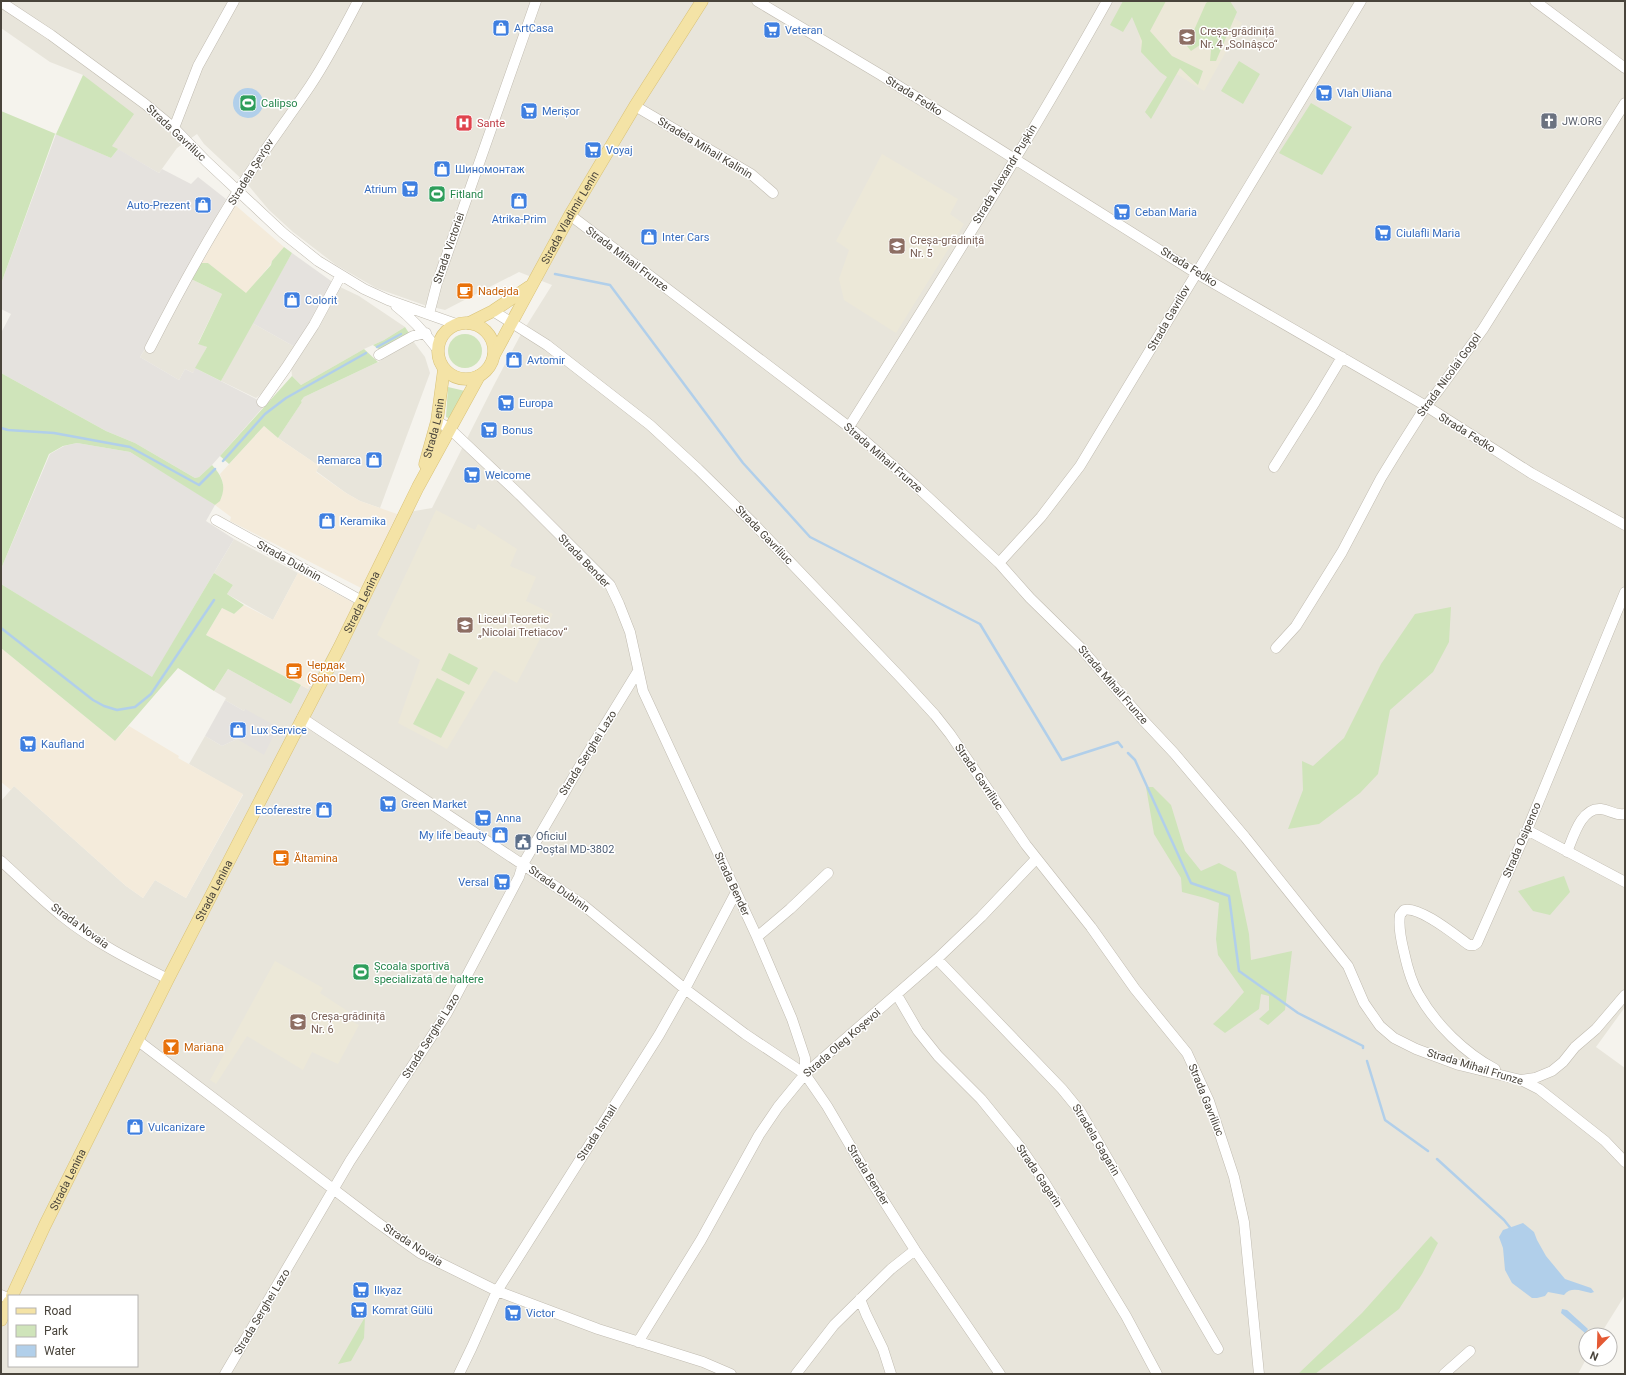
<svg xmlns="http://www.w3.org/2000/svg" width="1626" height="1375" font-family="Roboto,sans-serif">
<rect width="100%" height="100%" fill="#f5f3ed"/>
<path fill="#e8e5db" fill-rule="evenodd" d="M1 1H1625V1007L1596 1047 1625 1068V1295L1600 1335H1586V1359L1578 1374H1V801L14 786 126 886 143 898 155 880 186 898 243 795 189 764 205 736 222 746 237 739 245 709 244 711 225 700 226 698 214 691 228 669 291 704 301 685 308 689 356 604 397 514 432 508 494 385 520 336 552 285 519 272 445 310 424 305 376 288 336 265 293 232 269 210 248 185 204 144 197 134 177 148 159 173 112 146 83 75 50 62 1 28ZM9 1296H137V1366H9Z
M191 279 222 294 198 343 207 347 193 373 185 369 179 380 140 357Z
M338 286 359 296 405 327 384 340 364 349 301 385 292 376 291 367Z
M252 323 295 347 271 387 256 398 221 381Z
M413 341 425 357 430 373 380 508 360 501 346 493 316 471 319 466 278 438 302 402 301 401 304 397 378 362Z
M234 539 298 573 273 620 227 594 233 585 214 573Z"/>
<path fill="#f4ebdb" d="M234 204 284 247 272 261 271 264 246 294 208 263H201Z
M264 426 278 438 319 466 316 472 346 493 360 501 397 514 363 589 230 521 231 517 215 505 221 499 223 491V483L220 474Z
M298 573 356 604 308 689 206 635 222 608 234 614 244 605 273 620Z
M1 648 115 741 129 726 179 756 178 758 243 794 186 898 155 880 143 898 126 886 14 786 11 790 1 782Z"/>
<path fill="#e5e2de" d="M56 134 111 158 118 149 159 173 162 169 191 184 198 177 226 199 165 309 152 338 140 357 179 380 185 369 193 373 195 368 266 404 212 465 199 477 195 478 135 443 106 431 1 373V333L11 314 1 309V284Z
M292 253 334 283 295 347 252 323Z
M77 443 130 452 197 493 215 505 206 521 234 539 152 678 1 584V569L50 454 64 446Z
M225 700 244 711 245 709 278 727 264 755 237 739 222 746 205 736Z"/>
<path fill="#ece8d8" d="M1129 1H1208L1242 23 1204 91 1141 52 1137 14Z
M882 154 958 199 950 214 964 224 896 333 844 300 839 279 849 250 836 241Z
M436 510 475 530 478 524 517 549 510 566 536 577 526 601 553 614 517 683 494 670 447 749 398 723 420 660 377 635Z
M275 961 323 988 320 993 352 1014 349 1020 359 1025 338 1064 312 1052 303 1070 247 1036 216 1084 210 1080Z"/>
<path fill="#cfe4ba" d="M1123 1H1166L1150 31 1172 56 1203 71 1198 85 1180 68 1151 119 1145 112 1167 77 1160 72 1141 52 1142 41 1132 17 1123 32 1110 25Z
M1209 1H1230L1237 12 1216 61H1210L1211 50 1203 43 1191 51 1187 46 1206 3Z
M1239 61 1260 74 1243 104 1221 91Z
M83 75 134 114 112 146 118 149 111 158 55 134 1 284V111L56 134Z
M1311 103 1352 127 1322 175 1279 153Z
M284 247 292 253 221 381 195 368 207 347 198 344 222 294 191 279 199 263H208L246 293 271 265 272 261Z
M405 327 409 333 380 350 373 345 384 340Z
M448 351a17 17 0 1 1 34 0a17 17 0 1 1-34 0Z
M364 349 378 362 304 397 301 401 302 402 278 438 264 426 229 464 220 456 292 376 301 385Z
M1 373 106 431 135 443 195 478 199 477 212 465C222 476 227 486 220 501L215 505 130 452 77 443 63 446 49 454 1 569Z
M448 387 465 391 450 419 446 417Z
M214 573 233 585 227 594 244 605 234 614 222 608 206 635 301 685 291 704 228 669 214 691 178 668 115 741 1 648V584L152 677Z
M1451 607 1449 642 1433 672 1390 710 1378 774 1360 793 1319 824 1288 829 1303 790 1302 761 1313 766 1344 738 1381 664 1415 614Z
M449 653 478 668 469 685 441 670Z
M437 678 465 692 441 738 413 724Z
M1146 787H1153L1171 805 1185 851 1201 871 1219 863 1236 872 1249 934 1251 960 1292 951 1285 1010 1268 1025 1259 1019 1269 1010V996L1261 994 1259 1009 1225 1033 1213 1024 1228 1010 1244 992 1218 955 1216 939 1219 903 1205 898 1182 892 1181 878 1154 834Z
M1564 876 1570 892 1550 915 1533 911 1518 891Z
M1431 1236 1438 1243 1422 1274 1399 1309 1315 1374H1298L1362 1313Z
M365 1317 364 1338 351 1361 338 1364Z"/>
<path fill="#b1cfea" d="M233 103a15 15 0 1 1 30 0a15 15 0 1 1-30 0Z
M1523 1223 1534 1232 1537 1240 1546 1256 1565 1279 1591 1288 1594 1292 1591 1293C1581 1291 1571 1286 1564 1295L1548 1292 1545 1296 1537 1298H1532L1512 1283 1505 1270 1503 1248 1499 1237 1503 1230Z
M1562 1309 1567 1310 1588 1329 1585 1333 1561 1313Z"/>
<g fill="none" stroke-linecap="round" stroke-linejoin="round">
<path stroke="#b1cfea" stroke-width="2.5" d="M555 274 610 285 743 463 810 537 980 624 1062 760 1118 742 1122 747
M377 347 401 334
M1 428 8 430 54 433 130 447 199 485 215 469
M223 461 265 414 286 398 366 353
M1 628 93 700 104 706 117 710 135 707 151 694 214 600
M1128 753 1135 760 1191 883 1229 896 1239 971 1298 1013 1363 1046V1048
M1367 1061 1385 1120 1428 1151
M1437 1159 1504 1220 1512 1230"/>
<g stroke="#c0bbb0" stroke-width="11">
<path id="minor" d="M757 1 881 75 1196 273 1426 406 1531 473 1625 525
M1535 1 1625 68
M1 2 51 35 145 104 174 128 206 161 283 233 318 261 364 289 388 300 456 324
M635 106 751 174 773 193
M174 128 198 66 234 1
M570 215 849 427 915 485 999 563 1030 598 1080 647 1144 721 1174 753 1245 837 1348 966 1364 1003 1380 1026 1394 1038 1416 1049 1459 1065 1521 1080 1539 1089 1605 1141 1625 1162
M396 306C413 319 425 333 438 350
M493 311 547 345 650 425 698 469 753 523 902 679 935 715 950 734 1026 845 1091 927 1135 989 1187 1053 1209 1101 1234 1177 1244 1222 1259 1374
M429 314 437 283 536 1
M150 348C178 293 207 240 240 188 262 153 287 120 310 86 328 59 343 30 358 1
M379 355 413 336 426 333
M262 402 286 368 314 325 341 275
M437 421 450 429 520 495 610 585 619 604 630 632 643 691 757 937 792 1019 805 1058V1074L827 1106 868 1176 915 1250 1000 1374
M849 427C937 287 1026 146 1107 1
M1274 467 1315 402 1342 357
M216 520 362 601
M999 563 1041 517 1080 466 1361 1
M1276 648 1296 626 1342 552 1381 478 1400 447 1426 406 1438 391 1483 329 1625 103
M302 718 582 904 685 989 745 1034 805 1074
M1527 830 1625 882
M1567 852C1573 838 1581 807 1601 809 1610 810 1616 816 1625 814
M1 861C21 879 41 899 62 916 94 942 132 961 168 979
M757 937 790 909 828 873
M937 959 1062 1089 1080 1111 1218 1349
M897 995 918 1031 938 1056 981 1099 1021 1148 1045 1183 1126 1316 1157 1374
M137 1040 374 1220 420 1253 497 1291 598 1329 703 1362 731 1374
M1495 1069C1465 1053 1436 1025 1419 995 1411 982 1407 966 1404 952 1401 940 1398 927 1400 915L1404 910C1420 906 1455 935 1469 945H1474L1477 943 1527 830 1625 592
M1521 1080 1535 1078 1552 1071 1563 1062 1575 1047 1596 1029 1625 995
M1 1295 9 1299
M860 1299 866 1314 883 1349 891 1374
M638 1342 701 1240 759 1135 778 1107 805 1074 937 959 981 917 1036 859
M225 1374 350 1161 447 1013 519 877 523 864 581 764 638 671
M459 1374 472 1347 497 1291 659 1035 685 989 736 892
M796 1374 834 1325 891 1269 915 1250
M1444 1374 1470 1351"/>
</g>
<g stroke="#d9c277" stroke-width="13">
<g id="major">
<path d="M469 323 493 311 529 287"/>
<circle cx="466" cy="351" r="28"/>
<path id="s1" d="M494 355 570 215 635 106 702 1"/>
<path id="s2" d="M425 464 437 421 444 369"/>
<path id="s3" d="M12 1296 45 1225 168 979 340 646 418 487 479 376"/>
<path d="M1 1320 9 1302"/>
</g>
</g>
<use href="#minor" stroke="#fff" stroke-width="10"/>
<use href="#major" stroke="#f4e3a6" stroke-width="12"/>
</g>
<defs>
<g id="shop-square" transform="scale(0.9)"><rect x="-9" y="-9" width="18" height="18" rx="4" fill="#3f7fe0" stroke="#fff"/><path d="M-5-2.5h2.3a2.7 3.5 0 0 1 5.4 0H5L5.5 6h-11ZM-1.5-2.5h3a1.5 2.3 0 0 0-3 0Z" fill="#fff"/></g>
<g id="supermarket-square" transform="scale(0.9)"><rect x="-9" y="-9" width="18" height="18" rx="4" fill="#3f7fe0" stroke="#fff"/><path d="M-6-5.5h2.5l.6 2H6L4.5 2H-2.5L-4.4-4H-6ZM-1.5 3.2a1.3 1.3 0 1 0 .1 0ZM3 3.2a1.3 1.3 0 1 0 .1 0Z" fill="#fff"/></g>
<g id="school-square" transform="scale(0.9)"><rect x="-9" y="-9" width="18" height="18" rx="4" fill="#8d6e63" stroke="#fff"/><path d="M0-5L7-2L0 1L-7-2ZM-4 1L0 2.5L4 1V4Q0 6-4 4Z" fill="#fff"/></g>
<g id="stadium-square" transform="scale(0.9)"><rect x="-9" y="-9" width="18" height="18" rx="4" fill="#2e9e5b" stroke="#fff"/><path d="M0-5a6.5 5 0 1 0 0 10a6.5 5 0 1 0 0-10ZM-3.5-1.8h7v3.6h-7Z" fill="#fff"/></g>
<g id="church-square" transform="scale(0.9)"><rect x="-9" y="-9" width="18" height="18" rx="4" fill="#6b7280" stroke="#fff"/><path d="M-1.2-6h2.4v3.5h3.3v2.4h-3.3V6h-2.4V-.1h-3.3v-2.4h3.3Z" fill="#fff"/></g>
<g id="hospital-square" transform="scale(0.9)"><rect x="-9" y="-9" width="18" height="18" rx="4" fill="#e0444e" stroke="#fff"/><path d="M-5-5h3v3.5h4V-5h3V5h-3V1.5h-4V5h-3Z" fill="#fff"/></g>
<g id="cafe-square" transform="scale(0.9)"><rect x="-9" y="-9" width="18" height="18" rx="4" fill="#e8710a" stroke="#fff"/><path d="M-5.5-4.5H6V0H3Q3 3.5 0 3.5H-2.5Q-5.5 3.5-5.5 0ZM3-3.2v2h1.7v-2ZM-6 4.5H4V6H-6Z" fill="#fff"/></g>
<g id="civic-square" transform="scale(0.9)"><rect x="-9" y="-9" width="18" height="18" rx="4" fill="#5c6f8a" stroke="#fff"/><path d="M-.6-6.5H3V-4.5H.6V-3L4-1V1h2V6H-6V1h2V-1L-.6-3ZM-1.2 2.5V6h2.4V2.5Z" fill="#fff"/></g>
<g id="bar-square" transform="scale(0.9)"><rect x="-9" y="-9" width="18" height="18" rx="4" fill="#e8710a" stroke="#fff"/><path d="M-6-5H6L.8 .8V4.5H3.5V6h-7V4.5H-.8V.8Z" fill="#fff"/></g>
</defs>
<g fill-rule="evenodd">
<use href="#shop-square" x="501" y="28"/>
<use href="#supermarket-square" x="772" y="30"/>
<use href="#school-square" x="1187" y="37"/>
<use href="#supermarket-square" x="1324" y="93"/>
<use href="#stadium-square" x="248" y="103"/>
<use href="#supermarket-square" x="529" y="111"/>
<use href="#church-square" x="1549" y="121"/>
<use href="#hospital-square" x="464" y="123"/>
<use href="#supermarket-square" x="593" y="150"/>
<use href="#shop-square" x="442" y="169"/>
<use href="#supermarket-square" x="410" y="189"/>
<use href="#stadium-square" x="437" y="194"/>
<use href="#shop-square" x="519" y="201"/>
<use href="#shop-square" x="203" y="205"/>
<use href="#supermarket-square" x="1122" y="212"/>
<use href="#supermarket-square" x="1383" y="233"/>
<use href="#shop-square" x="649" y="237"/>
<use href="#school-square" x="897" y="246"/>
<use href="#cafe-square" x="465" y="291"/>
<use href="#shop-square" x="292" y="300"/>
<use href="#shop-square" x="514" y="360"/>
<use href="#supermarket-square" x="506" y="403"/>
<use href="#supermarket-square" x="489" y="430"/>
<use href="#shop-square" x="374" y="460"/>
<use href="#supermarket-square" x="472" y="475"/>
<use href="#shop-square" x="327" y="521"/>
<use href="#school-square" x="465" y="625"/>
<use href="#cafe-square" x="294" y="671"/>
<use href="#shop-square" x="238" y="730"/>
<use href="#supermarket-square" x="28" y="744"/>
<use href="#supermarket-square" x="388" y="804"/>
<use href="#shop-square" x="324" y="810"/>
<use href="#supermarket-square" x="483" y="818"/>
<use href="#shop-square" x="500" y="835"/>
<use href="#civic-square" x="523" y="842"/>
<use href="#cafe-square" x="281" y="858"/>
<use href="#supermarket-square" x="502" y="882"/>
<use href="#stadium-square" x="361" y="972"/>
<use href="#school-square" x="298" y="1022"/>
<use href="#bar-square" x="171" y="1047"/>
<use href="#shop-square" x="135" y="1127"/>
<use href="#supermarket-square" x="361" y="1290"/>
<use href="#supermarket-square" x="359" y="1310"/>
<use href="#supermarket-square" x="513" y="1313"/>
</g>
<g text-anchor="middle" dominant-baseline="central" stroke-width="3" stroke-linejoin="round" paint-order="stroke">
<g font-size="11" fill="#366cbe" stroke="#fff" text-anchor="start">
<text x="514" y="28">ArtCasa</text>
<text x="785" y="30">Veteran</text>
<text x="1337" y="93">Vlah Uliana</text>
<text x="542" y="111">Merișor</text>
<text x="606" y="150">Voyaj</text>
<text x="455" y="169">Шиномонтаж</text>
<text x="397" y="189" text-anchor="end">Atrium</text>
<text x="190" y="205" text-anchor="end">Auto-Prezent</text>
<text x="1135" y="212">Ceban Maria</text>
<text x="519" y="219" text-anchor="middle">Atrika-Prim</text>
<text x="1396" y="233">Ciulafli Maria</text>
<text x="662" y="237">Inter Cars</text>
<text x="305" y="300">Colorit</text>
<text x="527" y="360">Avtomir</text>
<text x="519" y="403">Europa</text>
<text x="502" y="430">Bonus</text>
<text x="361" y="460" text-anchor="end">Remarca</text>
<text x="485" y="475">Welcome</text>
<text x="340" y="521">Keramika</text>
<text x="251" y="730">Lux Service</text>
<text x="41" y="744">Kaufland</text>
<text x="401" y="804">Green Market</text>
<text x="311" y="810" text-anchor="end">Ecoferestre</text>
<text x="496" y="818">Anna</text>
<text x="487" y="835" text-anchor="end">My life beauty</text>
<text x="489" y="882" text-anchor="end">Versal</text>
<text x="148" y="1127">Vulcanizare</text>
<text x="374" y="1290">Ilkyaz</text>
<text x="372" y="1310">Komrat Gülü</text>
<text x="526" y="1313">Victor</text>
</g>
<g font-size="11" fill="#785e54" stroke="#fff" text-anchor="start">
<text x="1200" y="31">Creșa-grădiniță<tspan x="1200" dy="13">Nr. 4 „Solnâșco“</tspan></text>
<text x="910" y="240">Creșa-grădiniță<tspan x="910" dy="13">Nr. 5</tspan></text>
<text x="478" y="619">Liceul Teoretic<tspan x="478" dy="13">„Nicolai Tretiacov“</tspan></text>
<text x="311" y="1016">Creșa-grădiniță<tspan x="311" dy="13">Nr. 6</tspan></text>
</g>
<g font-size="11" fill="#49443b" stroke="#fff">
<text transform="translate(914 96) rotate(32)">Strada Fedko</text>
<text transform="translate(176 133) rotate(43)">Strada Gavriliuc</text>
<text transform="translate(705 148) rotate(31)">Stradela Mihail Kalinin</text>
<text transform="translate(251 172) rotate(-58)">Stradela Șevțov</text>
<text transform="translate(1005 174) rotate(-59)">Strada Alexandr Pușkin</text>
<text stroke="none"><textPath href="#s1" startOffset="157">Strada Vladimir Lenin</textPath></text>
<text transform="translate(449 248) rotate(-71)">Strada Victoriei</text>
<text transform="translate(627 259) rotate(37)">Strada Mihail Frunze</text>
<text transform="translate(1189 267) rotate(32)">Strada Fedko</text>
<text transform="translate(1169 318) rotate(-60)">Strada Gavrilov</text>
<text transform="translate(1449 375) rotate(-54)">Strada Nicolai Gogol</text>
<text stroke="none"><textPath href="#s2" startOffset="37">Strada Lenin</textPath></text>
<text transform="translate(1467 433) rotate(32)">Strada Fedko</text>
<text transform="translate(883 458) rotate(41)">Strada Mihail Frunze</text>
<text transform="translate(764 535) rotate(46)">Strada Gavriliuc</text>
<text transform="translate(289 561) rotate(29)">Strada Dubinin</text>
<text transform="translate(584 561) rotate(46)">Strada Bender</text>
<text stroke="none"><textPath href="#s3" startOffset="777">Strada Lenina</textPath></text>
<text transform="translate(1113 685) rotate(49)">Strada Mihail Frunze</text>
<text transform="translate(588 753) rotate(-58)">Strada Serghei Lazo</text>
<text transform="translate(979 777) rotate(56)">Strada Gavriliuc</text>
<text transform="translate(1522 840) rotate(-67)">Strada Osipenco</text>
<text transform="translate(732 884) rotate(65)">Strada Bender</text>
<text transform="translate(559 889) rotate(35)">Strada Dubinin</text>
<text stroke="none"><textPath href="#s3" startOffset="453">Strada Lenina</textPath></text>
<text transform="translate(80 926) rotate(36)">Strada Novaia</text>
<text transform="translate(431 1036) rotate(-58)">Strada Serghei Lazo</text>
<text transform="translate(842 1043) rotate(-41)">Strada Oleg Koşevoi</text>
<text transform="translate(1475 1067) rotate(17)">Strada Mihail Frunze</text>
<text transform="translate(1206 1100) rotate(68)">Strada Gavriliuc</text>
<text transform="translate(597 1133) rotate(-57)">Strada Ismail</text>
<text transform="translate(1096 1140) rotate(59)">Stradela Gagarin</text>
<text transform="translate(868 1175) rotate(58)">Strada Bender</text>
<text transform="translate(1039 1176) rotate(56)">Strada Gagarin</text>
<text stroke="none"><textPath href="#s3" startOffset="129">Strada Lenina</textPath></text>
<text transform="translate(413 1245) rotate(33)">Strada Novaia</text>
<text transform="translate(262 1312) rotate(-59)">Strada Serghei Lazo</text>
</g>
<g font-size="11" fill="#27864d" stroke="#fff" text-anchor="start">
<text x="261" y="103">Calipso</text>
<text x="450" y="194">Fitland</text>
<text x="374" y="966">Școala sportivă<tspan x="374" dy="13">specializată de haltere</tspan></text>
</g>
<g font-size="11" fill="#5b616d" stroke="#fff" text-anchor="start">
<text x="1562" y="121">JW.ORG</text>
</g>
<g font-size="11" fill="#be3a42" stroke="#fff" text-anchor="start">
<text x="477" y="123">Sante</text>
</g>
<g font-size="11" fill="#c56008" stroke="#fff" text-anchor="start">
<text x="478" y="291">Nadejda</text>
<text x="307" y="665">Чердак<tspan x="307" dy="13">(Soho Dem)</tspan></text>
<text x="294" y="858">Ăltamina</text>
<text x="184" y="1047">Mariana</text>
</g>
<g font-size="11" fill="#4e5e75" stroke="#fff" text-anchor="start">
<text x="536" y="836">Oficiul<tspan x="536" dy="13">Poștal MD-3802</tspan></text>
</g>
</g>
<rect width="1626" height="1375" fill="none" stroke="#49443b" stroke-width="4"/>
<rect x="8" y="1295" width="130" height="72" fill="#ffffff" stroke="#b6b4b1"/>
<rect x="16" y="1308" width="20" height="6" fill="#f4e3a6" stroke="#b6b4b1"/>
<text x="44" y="1315" font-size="12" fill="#49443b">Road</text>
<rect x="16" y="1325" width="20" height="12" fill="#cfe4ba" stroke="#b6b4b1"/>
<text x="44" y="1335" font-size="12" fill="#49443b">Park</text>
<rect x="16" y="1345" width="20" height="12" fill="#b1cfea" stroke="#b6b4b1"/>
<text x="44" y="1355" font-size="12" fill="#49443b">Water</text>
<g transform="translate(1598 1347) rotate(203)"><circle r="19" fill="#ffffff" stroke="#b6b4b1"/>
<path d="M0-3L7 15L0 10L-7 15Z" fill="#e45a35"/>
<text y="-6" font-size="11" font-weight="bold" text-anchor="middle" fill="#49443b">N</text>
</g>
</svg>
